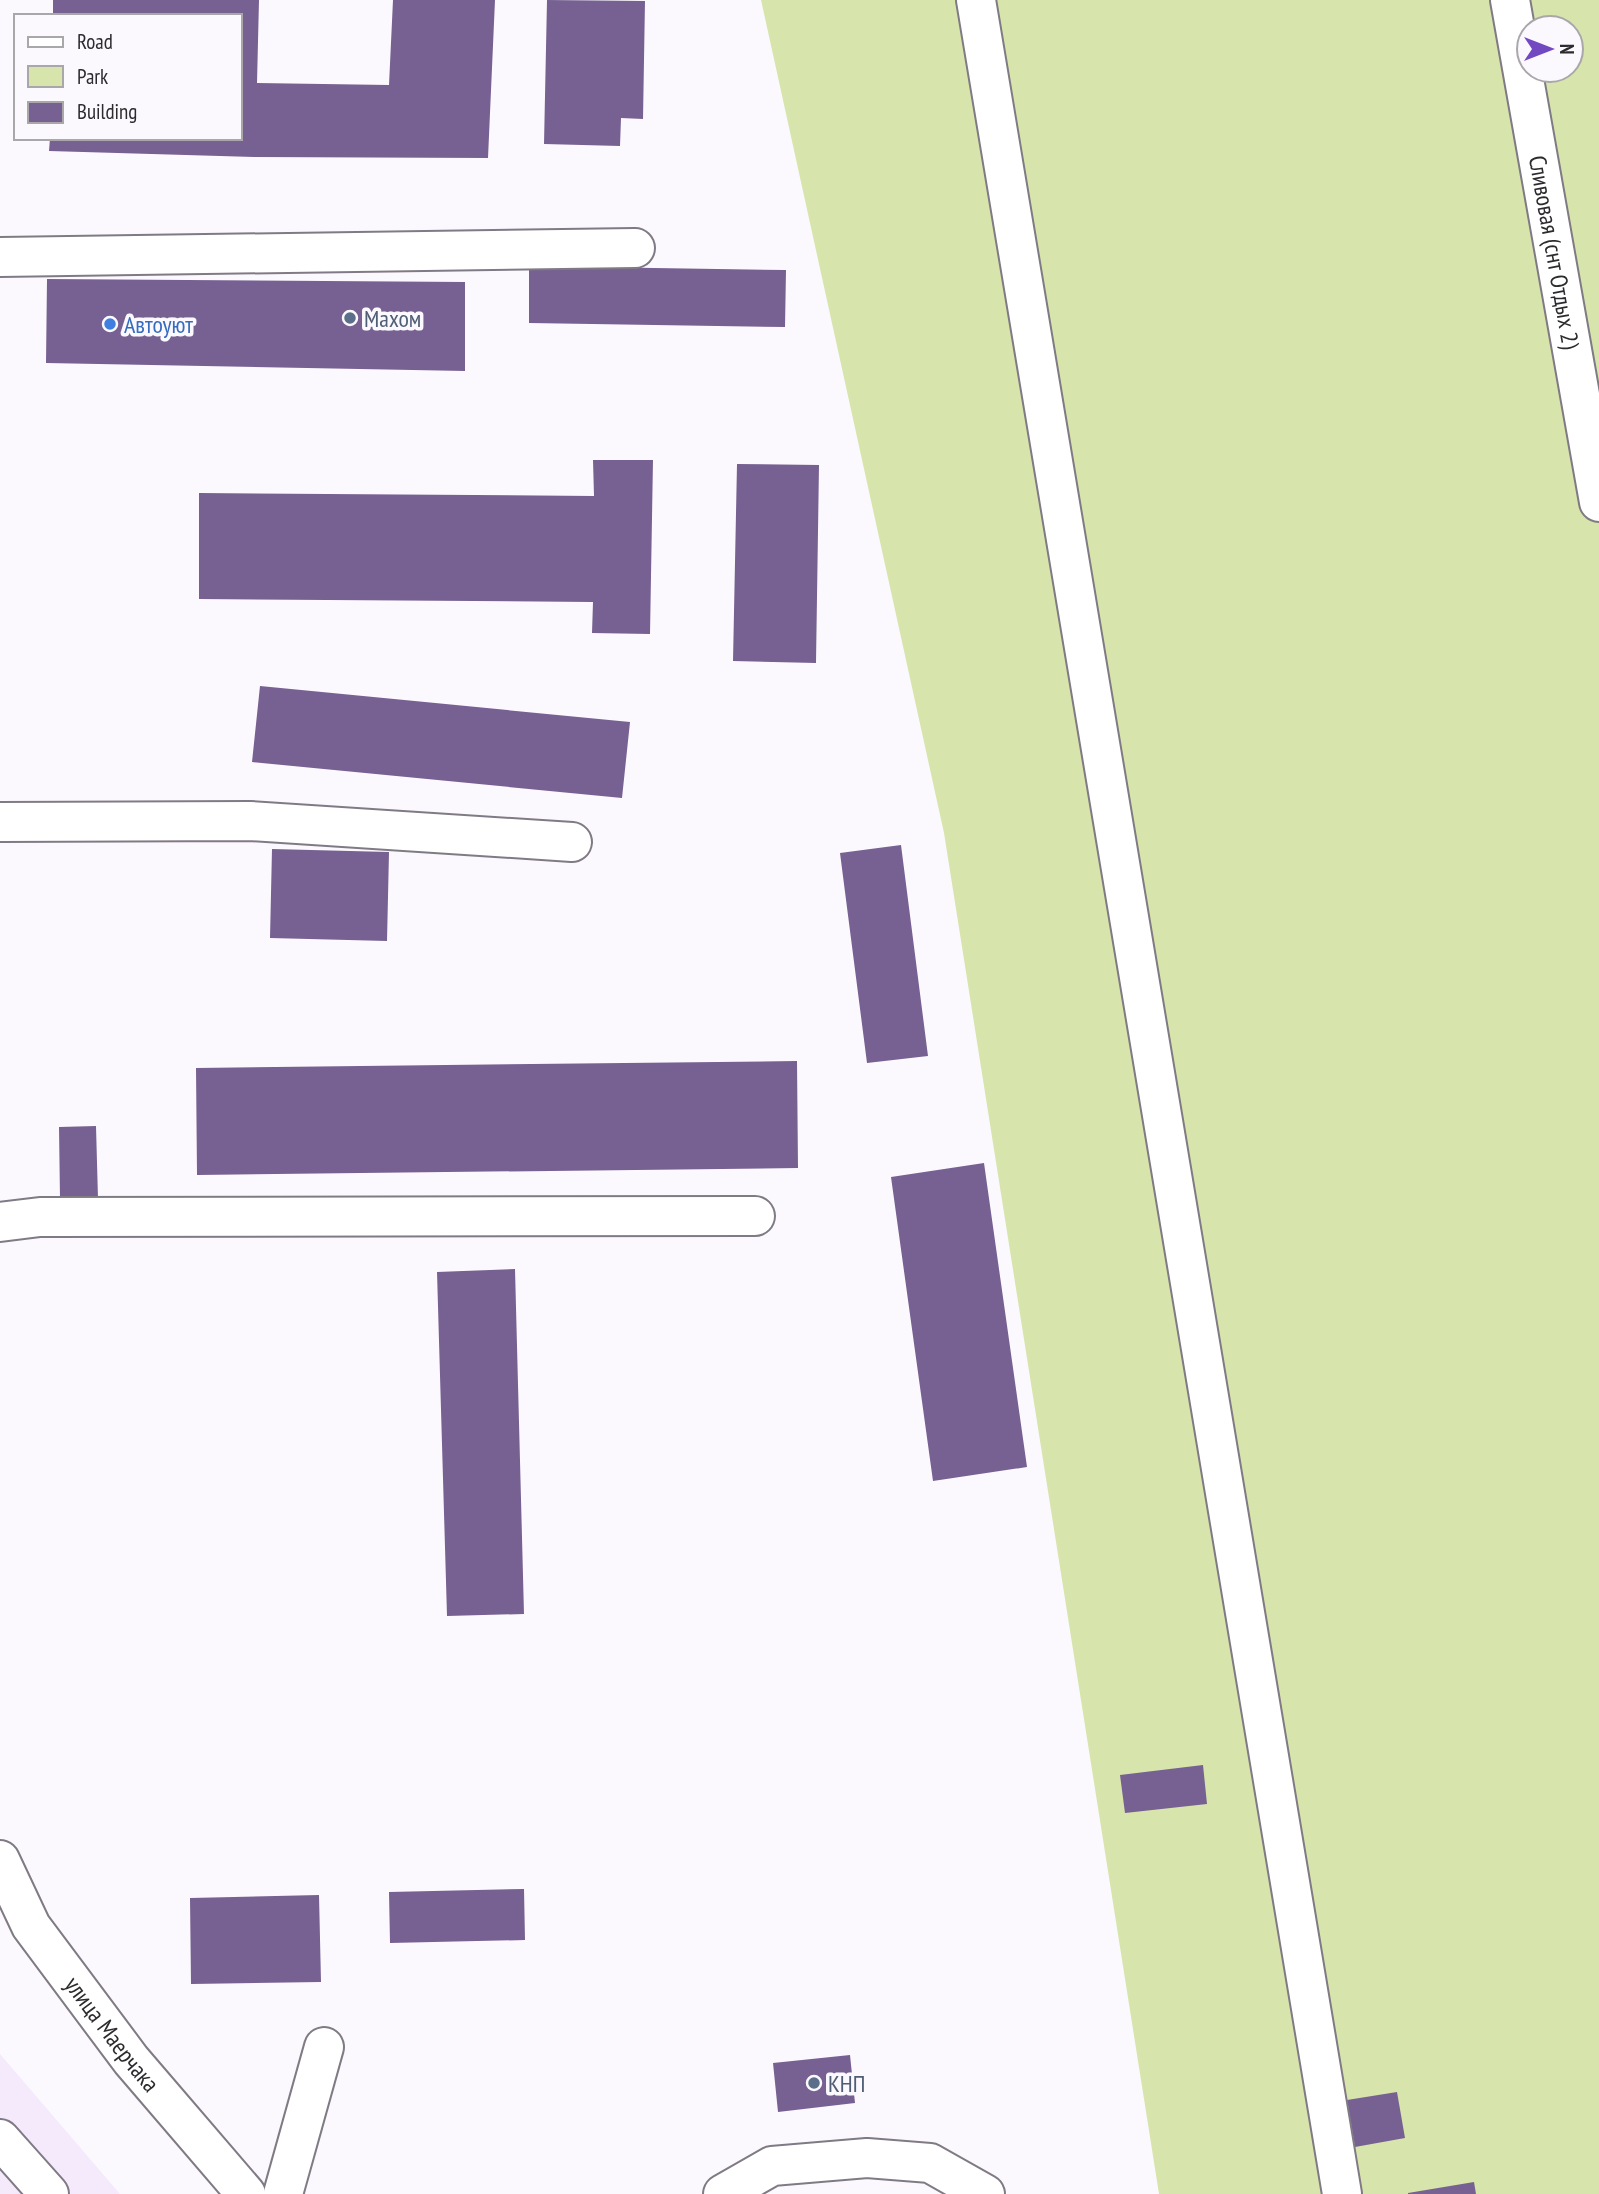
<svg xmlns="http://www.w3.org/2000/svg" width="1599" height="2194" font-family="'PT Sans Narrow',sans-serif">
<rect width="100%" height="100%" fill="#fcf9fe"/>
<path fill="#f4eafc" d="M0 2054 120 2194H0Z"/>
<path fill="#d7e5ac" fill-rule="evenodd" d="M761 0H1599V2194H1159L944 833ZM1529 28H1571V70H1529Z"/>
<path fill="#766192" d="M53 0H259L257 83 389 85 393 0H495L488 158 254 157 49 151 50 138H240V16H53Z
M547 0 645 1 643 119 621 118 620 146 544 144Z
M529 266 786 270 785 327 529 323Z
M47 279 465 282V371L46 363Z
M593 460H653L650 634 592 633 593 602 199 599V493L594 496Z
M737 464 819 465 816 663 733 661Z
M260 686 630 722 622 798 252 762Z
M901 845 928 1056 867 1063 840 853Z
M272 849 389 852 387 941 270 938Z
M797 1061 798 1168 197 1175 196 1068Z
M96 1126 98 1199H60L59 1127Z
M984 1163 1027 1467 933 1481 891 1177Z
M515 1269 524 1614 447 1616 437 1272Z
M1203 1765 1207 1804 1125 1813 1120 1775Z
M524 1889 525 1940 390 1943 389 1892Z
M319 1895 321 1982 191 1984 190 1898Z
M850 2055 855 2103 778 2112 773 2063Z
M1397 2092 1405 2138 1355 2147 1347 2100Z
M1474 2182 1476 2194H1408V2193Z"/>
<g fill="none" stroke-linecap="round" stroke-linejoin="round">
<g stroke="#807a84" stroke-width="42">
<g id="minor">
<path d="M976 0 1342 2194"/>
<path id="s1" d="M1510 0 1599 502"/>
<path d="M0 257 635 248"/>
<path d="M0 822 250 821 572 842"/>
<path d="M0 1222 40 1217 755 1216"/>
<path id="s2" d="M0 1860 31 1926 131 2060 246 2194"/>
<path d="M0 2139 49 2194"/>
<path d="M283 2194 324 2047"/>
<path d="M723 2194 772 2166 867 2158 930 2163 985 2194"/>
</g>
</g>
<use href="#minor" stroke="#fff" stroke-width="38"/>
</g>
<g fill="#5c6f8a" stroke="#fcf9fe" stroke-width="2.5">
<circle cx="350" cy="318" r="7"/>
<circle cx="814" cy="2083" r="7"/>
</g>
<circle fill="#3f7fe0" stroke="#fcf9fe" stroke-width="2.5" cx="110" cy="324" r="7"/>
<g text-anchor="middle" dominant-baseline="central" stroke-width="7" stroke-linejoin="round" paint-order="stroke">
<g font-size="24" fill="#2e2b2f" stroke="#fcf9fe">
<text stroke="none"><textPath href="#s1" startOffset="256">Сливовая (снт Отдых 2)</textPath></text>
<text stroke="none"><textPath href="#s2" startOffset="208">улица Маерчака</textPath></text>
</g>
<g font-size="24" fill="#4e5e75" stroke="#fcf9fe" text-anchor="start">
<text x="364" y="318">Махом</text>
<text x="828" y="2083">КНП</text>
</g>
<g font-size="24" fill="#366cbe" stroke="#fcf9fe" text-anchor="start">
<text x="124" y="324">Автоуют</text>
</g>
</g>
<rect x="14" y="14" width="228" height="126" fill="#fcf9fe" stroke="#aaa7ab" stroke-width="2"/>
<rect x="28" y="37" width="35" height="10" fill="#ffffff" stroke="#aaa7ab" stroke-width="2"/>
<text x="77" y="49" font-size="21" fill="#2e2b2f">Road</text>
<rect x="28" y="66" width="35" height="21" fill="#d7e5ac" stroke="#aaa7ab" stroke-width="2"/>
<text x="77" y="84" font-size="21" fill="#2e2b2f">Park</text>
<rect x="28" y="102" width="35" height="21" fill="#766192" stroke="#aaa7ab" stroke-width="2"/>
<text x="77" y="119" font-size="21" fill="#2e2b2f">Building</text>
<g transform="translate(1550 49) rotate(90)"><circle r="33" fill="#fcf9fe" stroke="#aaa7ab" stroke-width="2"/>
<path d="M0-5L12 26L0 18L-12 26Z" fill="#7349c2"/>
<text y="-10" font-size="19" font-weight="bold" text-anchor="middle" fill="#2e2b2f">N</text>
</g>
</svg>
